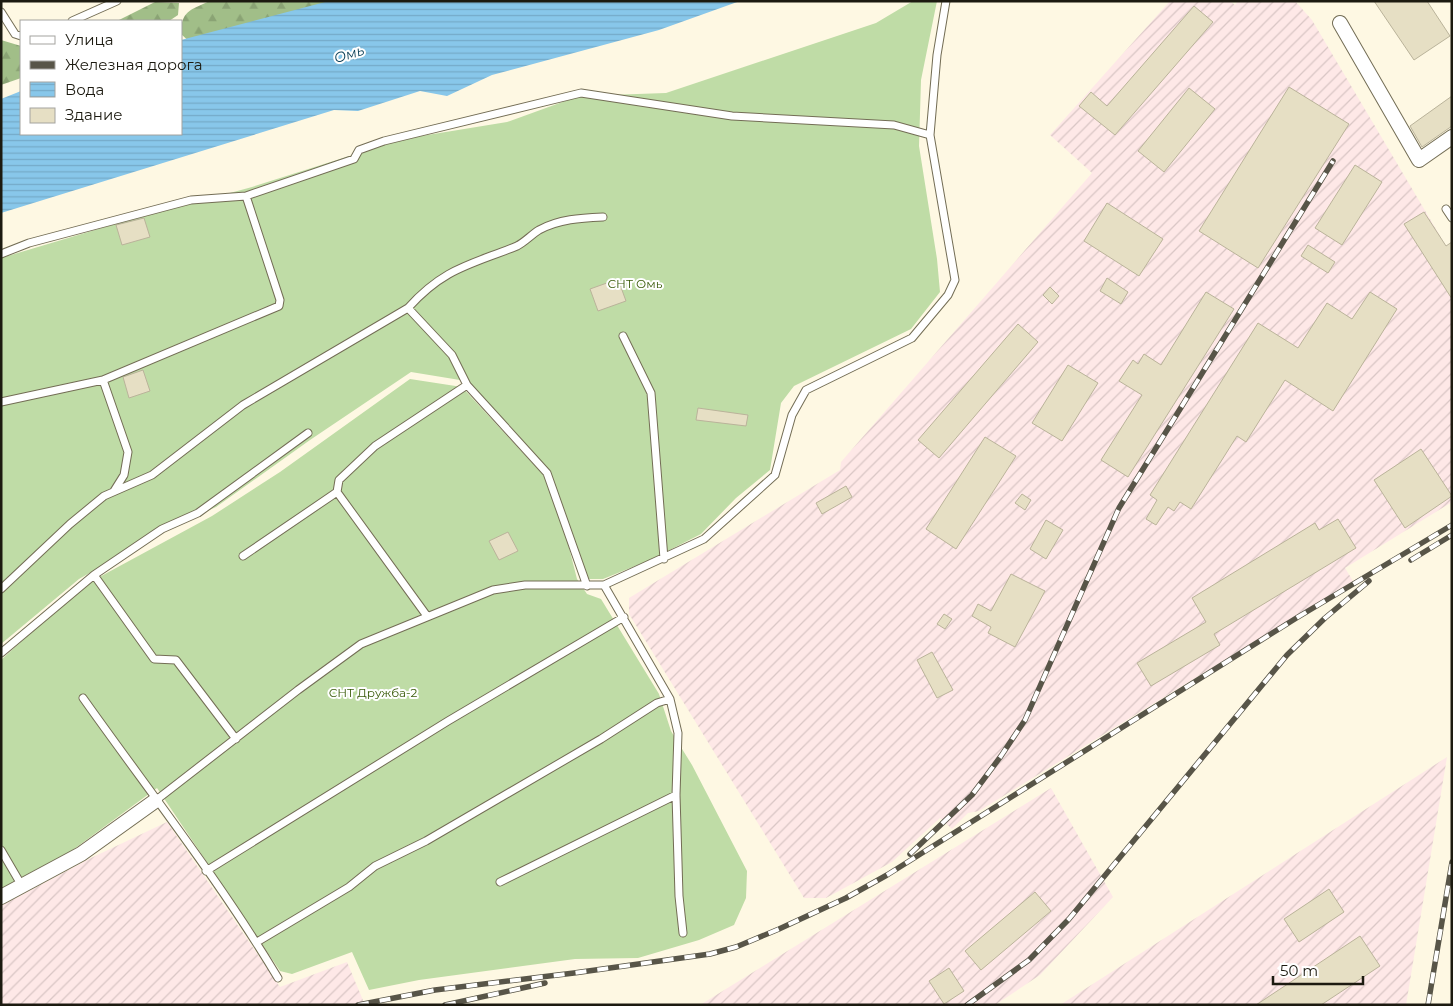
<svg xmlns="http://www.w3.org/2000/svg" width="1453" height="1006" font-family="Montserrat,sans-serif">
<defs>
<pattern id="industrial-furrows" width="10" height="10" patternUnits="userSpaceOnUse" patternTransform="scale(1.25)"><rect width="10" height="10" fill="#fee8e7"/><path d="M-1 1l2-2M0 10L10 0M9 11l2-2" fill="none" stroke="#d9c6c5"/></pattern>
<pattern id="forest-firs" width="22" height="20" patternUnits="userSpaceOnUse" patternTransform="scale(1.25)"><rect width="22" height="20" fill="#a1be88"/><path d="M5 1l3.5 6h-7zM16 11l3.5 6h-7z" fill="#8aa374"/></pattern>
<pattern id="water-rules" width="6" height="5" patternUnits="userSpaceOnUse" patternTransform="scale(1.25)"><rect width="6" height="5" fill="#88c7ea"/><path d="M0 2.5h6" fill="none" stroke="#75aac8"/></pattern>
</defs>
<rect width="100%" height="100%" fill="#fef8e3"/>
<path fill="url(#industrial-furrows)" d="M1170 1H1230L1235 5 1238 1H1295L1312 20 1446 246 1452 243V502L1345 568 1353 581 979 811 968 813 952 829 940 818 892 862 826 898H804L629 614V598L840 470 841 462 1092 173 1050 135Z
M1447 757 1406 1005H1060Z
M1051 788 1113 897 1040 975 995 1005H700Z
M167 822 280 987 347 962 365 1005H1V906L91 858Z"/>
<path fill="url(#forest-firs)" d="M210 1H361L194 46 181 34C181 11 190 10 210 1Z
M155 2 179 3 178 15 169 21H117Z
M1 40 21 46V78L1 85Z"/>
<path fill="#bfdca6" d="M913 1H937L921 80 919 146 937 259 940 292 911 329 794 386 781 403 770 470 736 498 701 534 650 560 603 579H588L550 472 510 426 466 381 411 372 310 440 216 507 160 533 79 579 1 644V258L105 227 252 187 403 139 507 122 579 96 666 93 876 23Z
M410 379 462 387 546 478 562 520 577 579 587 594 601 599 659 694 671 731 692 765 747 871 746 898 734 925 699 940 638 958 575 959 419 980 369 990 352 952 292 974 280 971 157 788 70 852 1 891V660L81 587 212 516 280 472Z"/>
<path fill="url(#water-rules)" d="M329 1H740L659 30 492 75 447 96 420 91 358 111 334 110 1 213V99L21 91V134H181V40Z"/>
<path fill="#e6dfc4" stroke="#bab39a" d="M1374 1H1427L1450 36 1414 60Z
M1194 6 1213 22 1115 135 1079 106 1091 92 1107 106Z
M1289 87 1349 124 1258 268 1199 231Z
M1189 88 1215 109 1164 172 1138 151Z
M1452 96V126L1422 147 1410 126Z
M1355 165 1382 182 1342 245 1315 228Z
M1107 203 1163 239 1139 276 1084 241Z
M1424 212 1446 246 1452 242V299L1404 224Z
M144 218 150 237 122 245 116 225Z
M1308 245 1335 262 1328 273 1301 256Z
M1107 278 1128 292 1121 304 1100 291Z
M618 279 626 301 598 311 590 289Z
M1050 287 1059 296 1052 304 1043 295Z
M1206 292 1234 309 1128 477 1101 460 1142 395 1119 381 1133 360 1138 364 1144 354 1161 365Z
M1370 292 1397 309 1333 411 1285 380 1246 442 1237 436 1191 509 1180 502 1174 511 1168 507 1156 525 1146 519 1157 500 1150 495 1258 323 1298 348 1327 303 1352 319Z
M1018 324 1038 342 939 458 918 440Z
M1068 365 1098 383 1062 441 1032 423Z
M143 370 150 391 129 398 123 377Z
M698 408 748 415 746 426 696 420Z
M985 437 1016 456 956 549 926 529Z
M1421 449 1452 496 1405 528 1374 480Z
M846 486 852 497 822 514 816 503Z
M1022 494 1031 500 1025 510 1015 503Z
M1338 519 1356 548 1214 634 1220 645 1151 686 1137 663 1206 622 1192 598 1315 523 1319 530Z
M1046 520 1063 530 1046 559 1030 549Z
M508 532 518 551 499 560 489 541Z
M1011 574 1045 591 1015 647 988 633 991 627 972 616 978 604 991 611Z
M944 614 952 619 945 629 937 624Z
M932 652 953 690 937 698 917 660Z
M1329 889 1344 912 1299 942 1284 919Z
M1035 892 1051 911 981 970 965 951Z
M1360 936 1380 966 1321 1005H1256Z
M949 968 964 991 944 1004 929 981Z"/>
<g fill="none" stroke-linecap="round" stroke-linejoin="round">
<g stroke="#736d55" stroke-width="9">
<path id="service" d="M1 12 15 34 21 36
M72 21 117 1
M930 135 937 55 946 1
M1446 209 1452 218
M1 254 29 243 191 200 246 196
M408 308 452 355 467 385 547 473 587 586
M623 336 651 393 664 559
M103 380 128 452 124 475 114 491
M1 402 103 380 279 306 280 300 246 196 354 159 359 150 384 141 581 93 732 116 894 125 930 135 955 280 948 295 912 338 806 390 792 415 775 475 704 539 604 585H525L493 590 361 644 298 690 155 801
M243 556 337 492
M94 575 154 659 176 660 236 739
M604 585 670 699 678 733 676 795 679 896 683 933
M1 589 70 524 104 496 152 475 243 405 408 308C444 268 470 265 517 246 525 242 531 235 539 230 559 219 581 218 603 217
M427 616 337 492 339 480 375 446 467 385
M1 653 94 575 162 529 198 513 308 433
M83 698C149 791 220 881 278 978
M1 850 22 886
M206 871 448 721 624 617
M500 882 676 795
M257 942 349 887 375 866 426 841 601 739 657 703 670 699"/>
</g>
<g stroke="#736d55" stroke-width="16">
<path id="minor" d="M1340 23 1419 160 1452 137
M1 897 81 854 155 801"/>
</g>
<use href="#service" stroke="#fff" stroke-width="7"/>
<use href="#minor" stroke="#fff" stroke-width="14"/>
<g stroke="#585548" stroke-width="5.5">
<path id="rail" d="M1411 560 1452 535
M910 854 972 795 1001 756 1025 720 1119 508 1333 161
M358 1005 435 990 574 973 710 954 736 947 779 929 846 898 887 875 1298 617 1452 525
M445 1005 545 983
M967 1005 1029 960 1069 919 1287 655 1325 618 1369 581
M1428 1005 1452 862"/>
</g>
<use href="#rail" stroke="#fff" stroke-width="4" stroke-dasharray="11" stroke-linecap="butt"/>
</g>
<g text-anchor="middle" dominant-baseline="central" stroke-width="4" stroke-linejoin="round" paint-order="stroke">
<g font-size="12" fill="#385a08" stroke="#fff">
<text x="635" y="283">СНТ Омь</text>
<text x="373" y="692">СНТ Дружба-2</text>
</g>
<g font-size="14" font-style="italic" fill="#093e56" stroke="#fff">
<text transform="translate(349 54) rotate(-17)">Омь</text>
</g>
</g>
<rect width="1453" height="1006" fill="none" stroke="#1c1a10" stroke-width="5"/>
<rect x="20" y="20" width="162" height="115" fill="#ffffff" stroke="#a4a39f"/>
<rect x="30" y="36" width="25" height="8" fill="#ffffff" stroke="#a4a39f"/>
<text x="65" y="45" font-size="15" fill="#1c1a10">Улица</text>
<rect x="30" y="61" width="25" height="8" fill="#585548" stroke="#a4a39f"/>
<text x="65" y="70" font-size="15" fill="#1c1a10">Железная дорога</text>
<rect x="30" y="82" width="25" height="15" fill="url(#water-rules)" stroke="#a4a39f"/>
<text x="65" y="95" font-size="15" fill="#1c1a10">Вода</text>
<rect x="30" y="108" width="25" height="15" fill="#e6dfc4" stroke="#a4a39f"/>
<text x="65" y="120" font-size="15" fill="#1c1a10">Здание</text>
<path d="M1273 976v8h90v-8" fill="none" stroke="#1c1a10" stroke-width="2.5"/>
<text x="1280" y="976" font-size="15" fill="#1c1a10" stroke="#ffffff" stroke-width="4" paint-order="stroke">50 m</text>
</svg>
